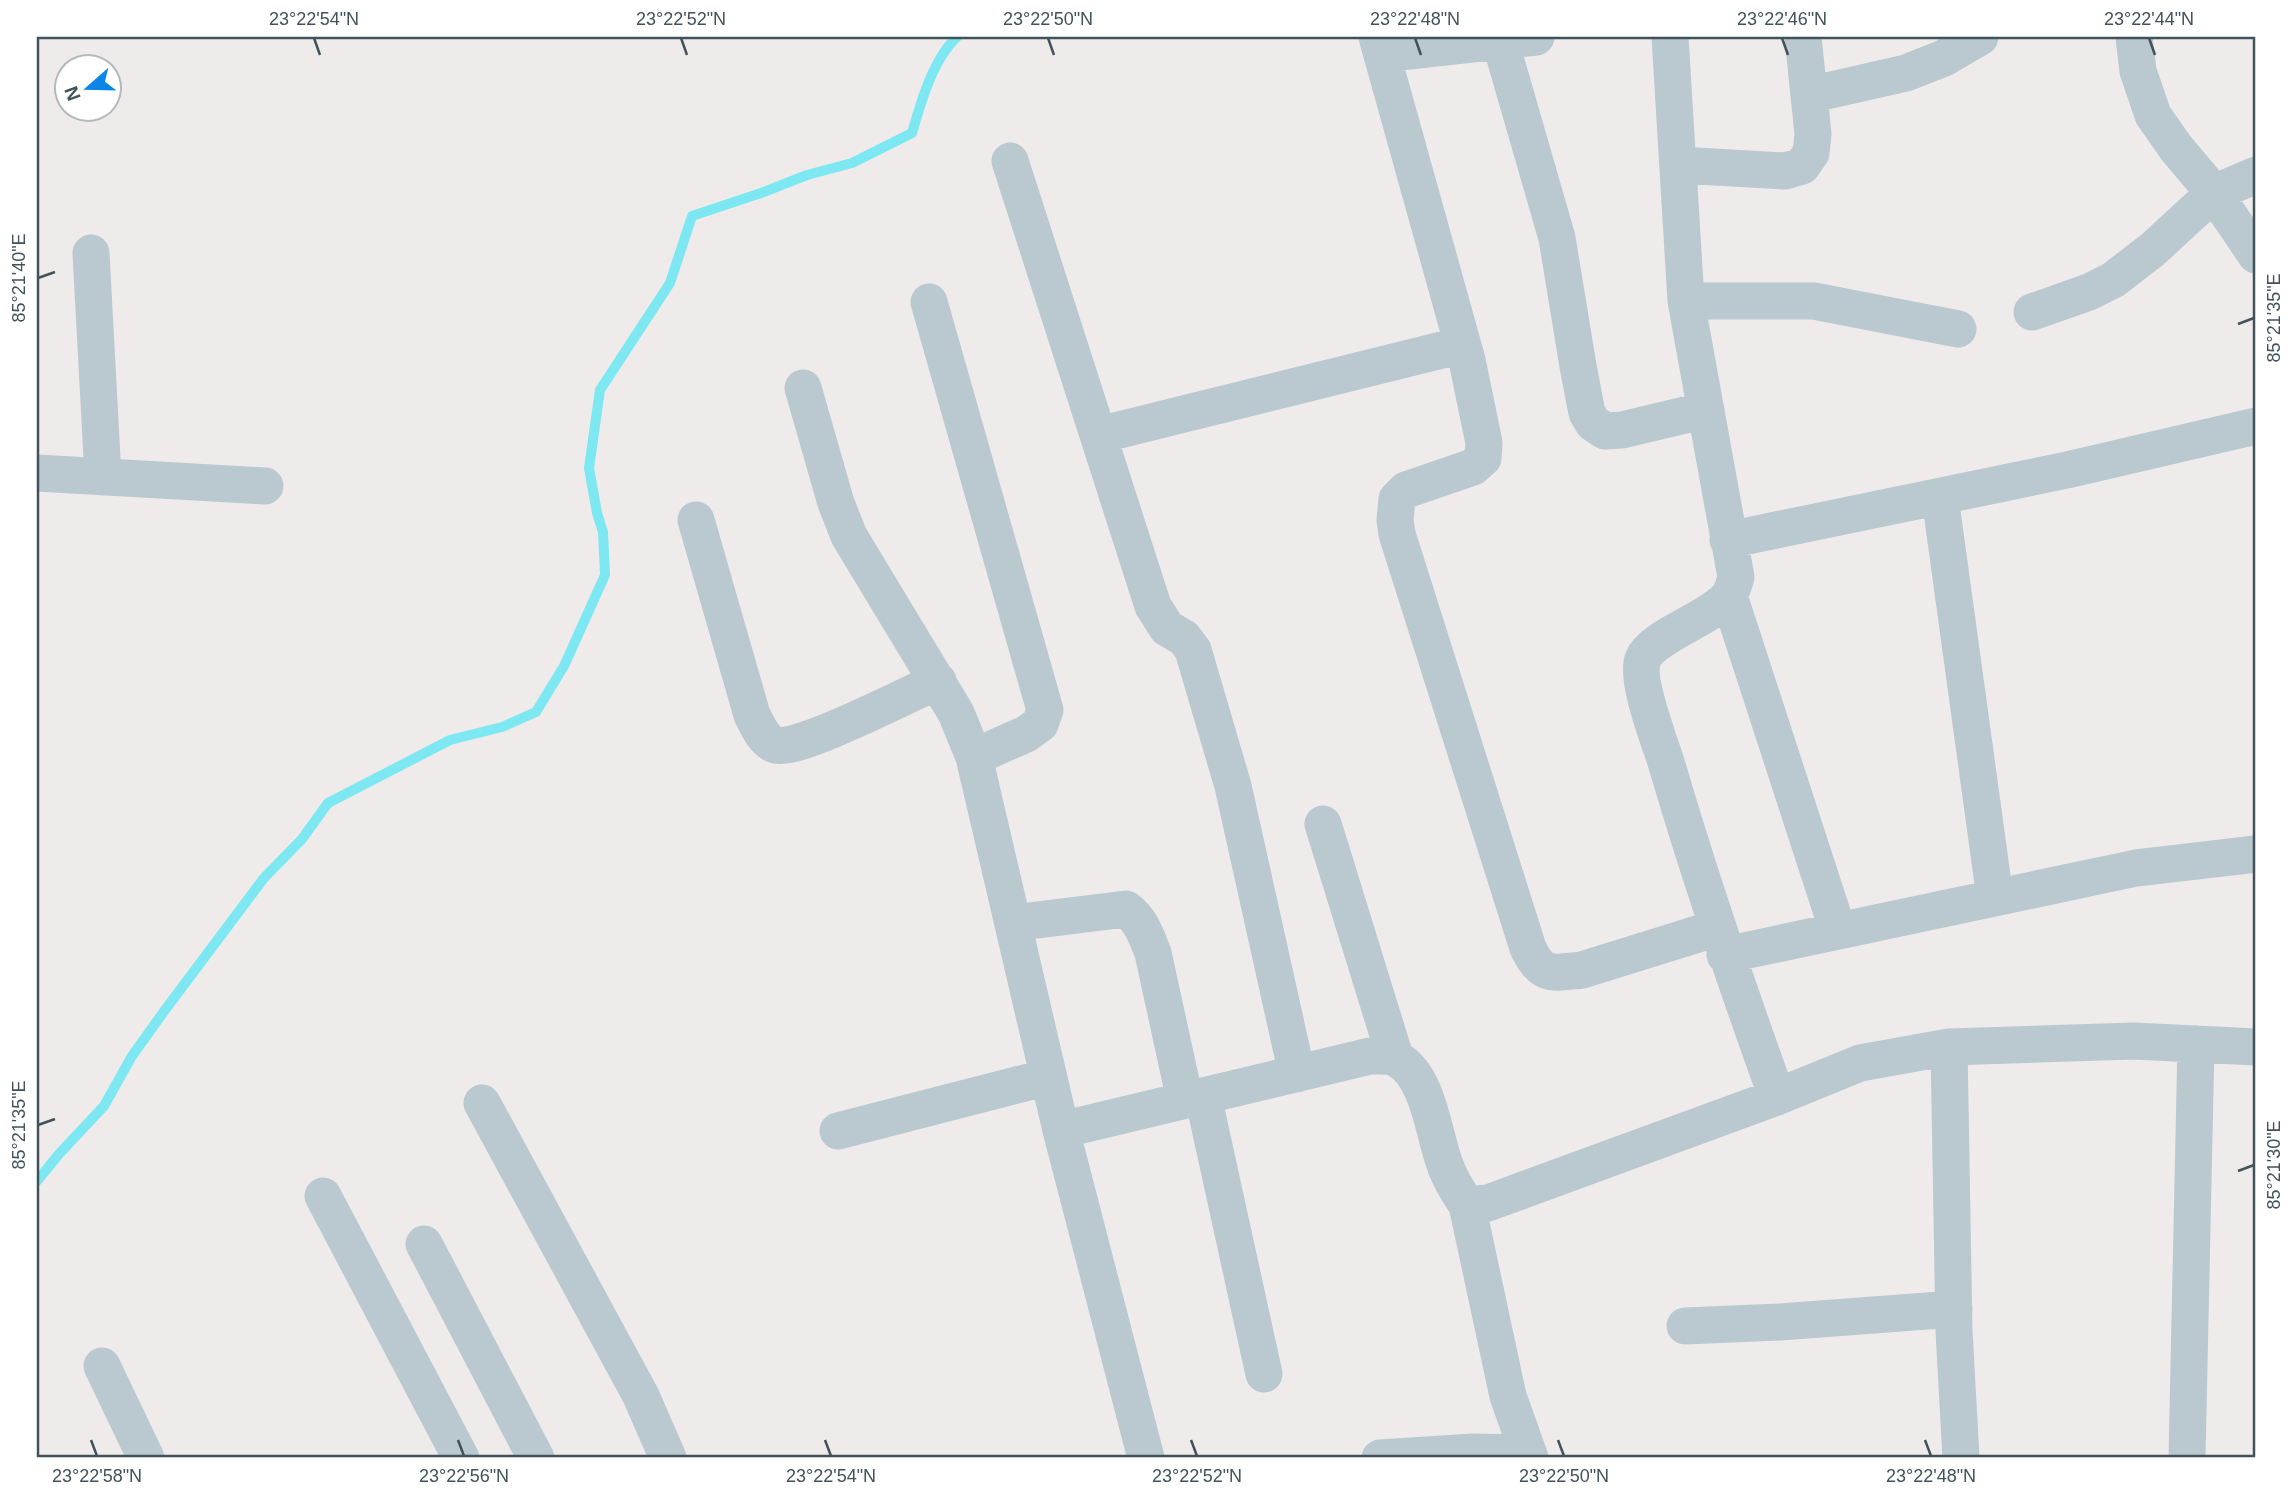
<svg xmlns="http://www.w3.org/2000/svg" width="2293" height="1495" font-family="Arial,sans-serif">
<rect width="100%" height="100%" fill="#efebeb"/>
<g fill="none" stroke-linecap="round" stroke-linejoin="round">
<path stroke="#7de8f2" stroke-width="10" d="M37 1181 59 1154 104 1106 132 1056 165 1010 264 878 302 839 328 803 450 740 502 727 536 712 564 666 605 575 603 532 597 513 589 468 600 390 670 283 692 216 761 193 807 175 852 163 912 133C921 102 933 59 957 37"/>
<path stroke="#bac8d0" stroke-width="37" d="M1377 37 1467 360 1484 443 1483 458 1473 467 1406 490 1397 499 1395 520 1397 534 1528 948C1542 978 1553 973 1582 970L1717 928
M1499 37 1557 238 1578 366 1587 413 1593 423 1605 431 1622 430 1706 410
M1670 37 1686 301 1736 577C1734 584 1732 592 1728 597 1710 619 1652 636 1643 659 1635 679 1659 740 1666 762 1699 875 1737 986 1777 1097
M2134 37 2138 71 2153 115 2176 148 2214 193 2256 255
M1382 54 1536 37
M1809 95 1906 73 1944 58 1980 37
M1010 161 1153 606 1167 628 1184 638 1193 650 1233 786 1297 1074
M1679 165 1785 171 1802 166 1811 153 1813 134 1803 37
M91 253 103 477
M1686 301H1814L1958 329
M929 302 1045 710 1040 724 1026 734 974 757
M2032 312 2089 292 2113 280 2152 250 2214 193 2256 175
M803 388 836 503 849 536 956 713 974 757 1061 1130 1146 1458
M1099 435 1462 345
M37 473 265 486
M1940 497 1995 898
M696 520 752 715C758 726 763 740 775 745 795 753 913 692 938 681
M1728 540 2067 470 2256 426
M1729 596 1838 931
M1323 824 1395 1057
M1013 923 1126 909C1141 920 1146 935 1153 953L1185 1100
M1725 955 2136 868 2256 854
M1949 1047 1954 1331 1961 1458
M1203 1096 1264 1374
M482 1103 641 1396 668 1458
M1061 1130 1370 1056C1378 1056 1390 1055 1397 1059 1428 1076 1433 1130 1444 1162 1449 1178 1458 1192 1467 1205L1488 1203 1777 1097 1860 1063 1949 1047 2134 1041 2256 1047
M838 1131 1048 1077
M323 1196 461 1458
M1467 1205 1508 1396 1530 1458
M424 1244 536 1458
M1685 1326 1780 1322 1954 1309
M102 1366 146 1458
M1380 1458 1473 1452 1528 1453
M2187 1458 2196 1044"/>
</g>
<path fill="none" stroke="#42525a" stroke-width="2.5" d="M314 38 320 55M681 38 687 55M1048 38 1054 55M1415 38 1421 55M1782 38 1788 55M2149 38 2155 55M38 278 55 272M2238 324 2254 318M38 1125 55 1119M2238 1171 2254 1165M91 1440 97 1456M458 1440 464 1456M825 1440 831 1456M1191 1440 1197 1456M1558 1440 1564 1456M1925 1440 1931 1456"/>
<rect width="2293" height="1495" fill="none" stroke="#ffffff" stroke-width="77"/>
<g transform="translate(88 88) rotate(250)"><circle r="33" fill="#ffffff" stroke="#b3babd" stroke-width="2"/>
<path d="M0-5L12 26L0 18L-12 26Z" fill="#0a86e9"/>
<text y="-10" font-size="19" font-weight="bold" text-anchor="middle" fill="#42525a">N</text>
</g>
<rect x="38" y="38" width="2216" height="1418" fill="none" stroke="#42525a" stroke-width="2.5"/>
<g font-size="18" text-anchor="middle" fill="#42525a">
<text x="314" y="25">23°22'54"N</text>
<text x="681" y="25">23°22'52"N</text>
<text x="1048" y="25">23°22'50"N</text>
<text x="1415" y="25">23°22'48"N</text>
<text x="1782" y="25">23°22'46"N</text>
<text x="2149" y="25">23°22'44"N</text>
<text transform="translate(19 278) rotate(-90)" y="6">85°21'40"E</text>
<text transform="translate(2274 318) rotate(-90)" y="6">85°21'35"E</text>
<text transform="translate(19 1125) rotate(-90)" y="6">85°21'35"E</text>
<text transform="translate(2274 1165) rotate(-90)" y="6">85°21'30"E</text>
<text x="97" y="1482">23°22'58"N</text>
<text x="464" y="1482">23°22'56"N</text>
<text x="831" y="1482">23°22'54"N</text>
<text x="1197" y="1482">23°22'52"N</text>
<text x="1564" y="1482">23°22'50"N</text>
<text x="1931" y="1482">23°22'48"N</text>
</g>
</svg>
